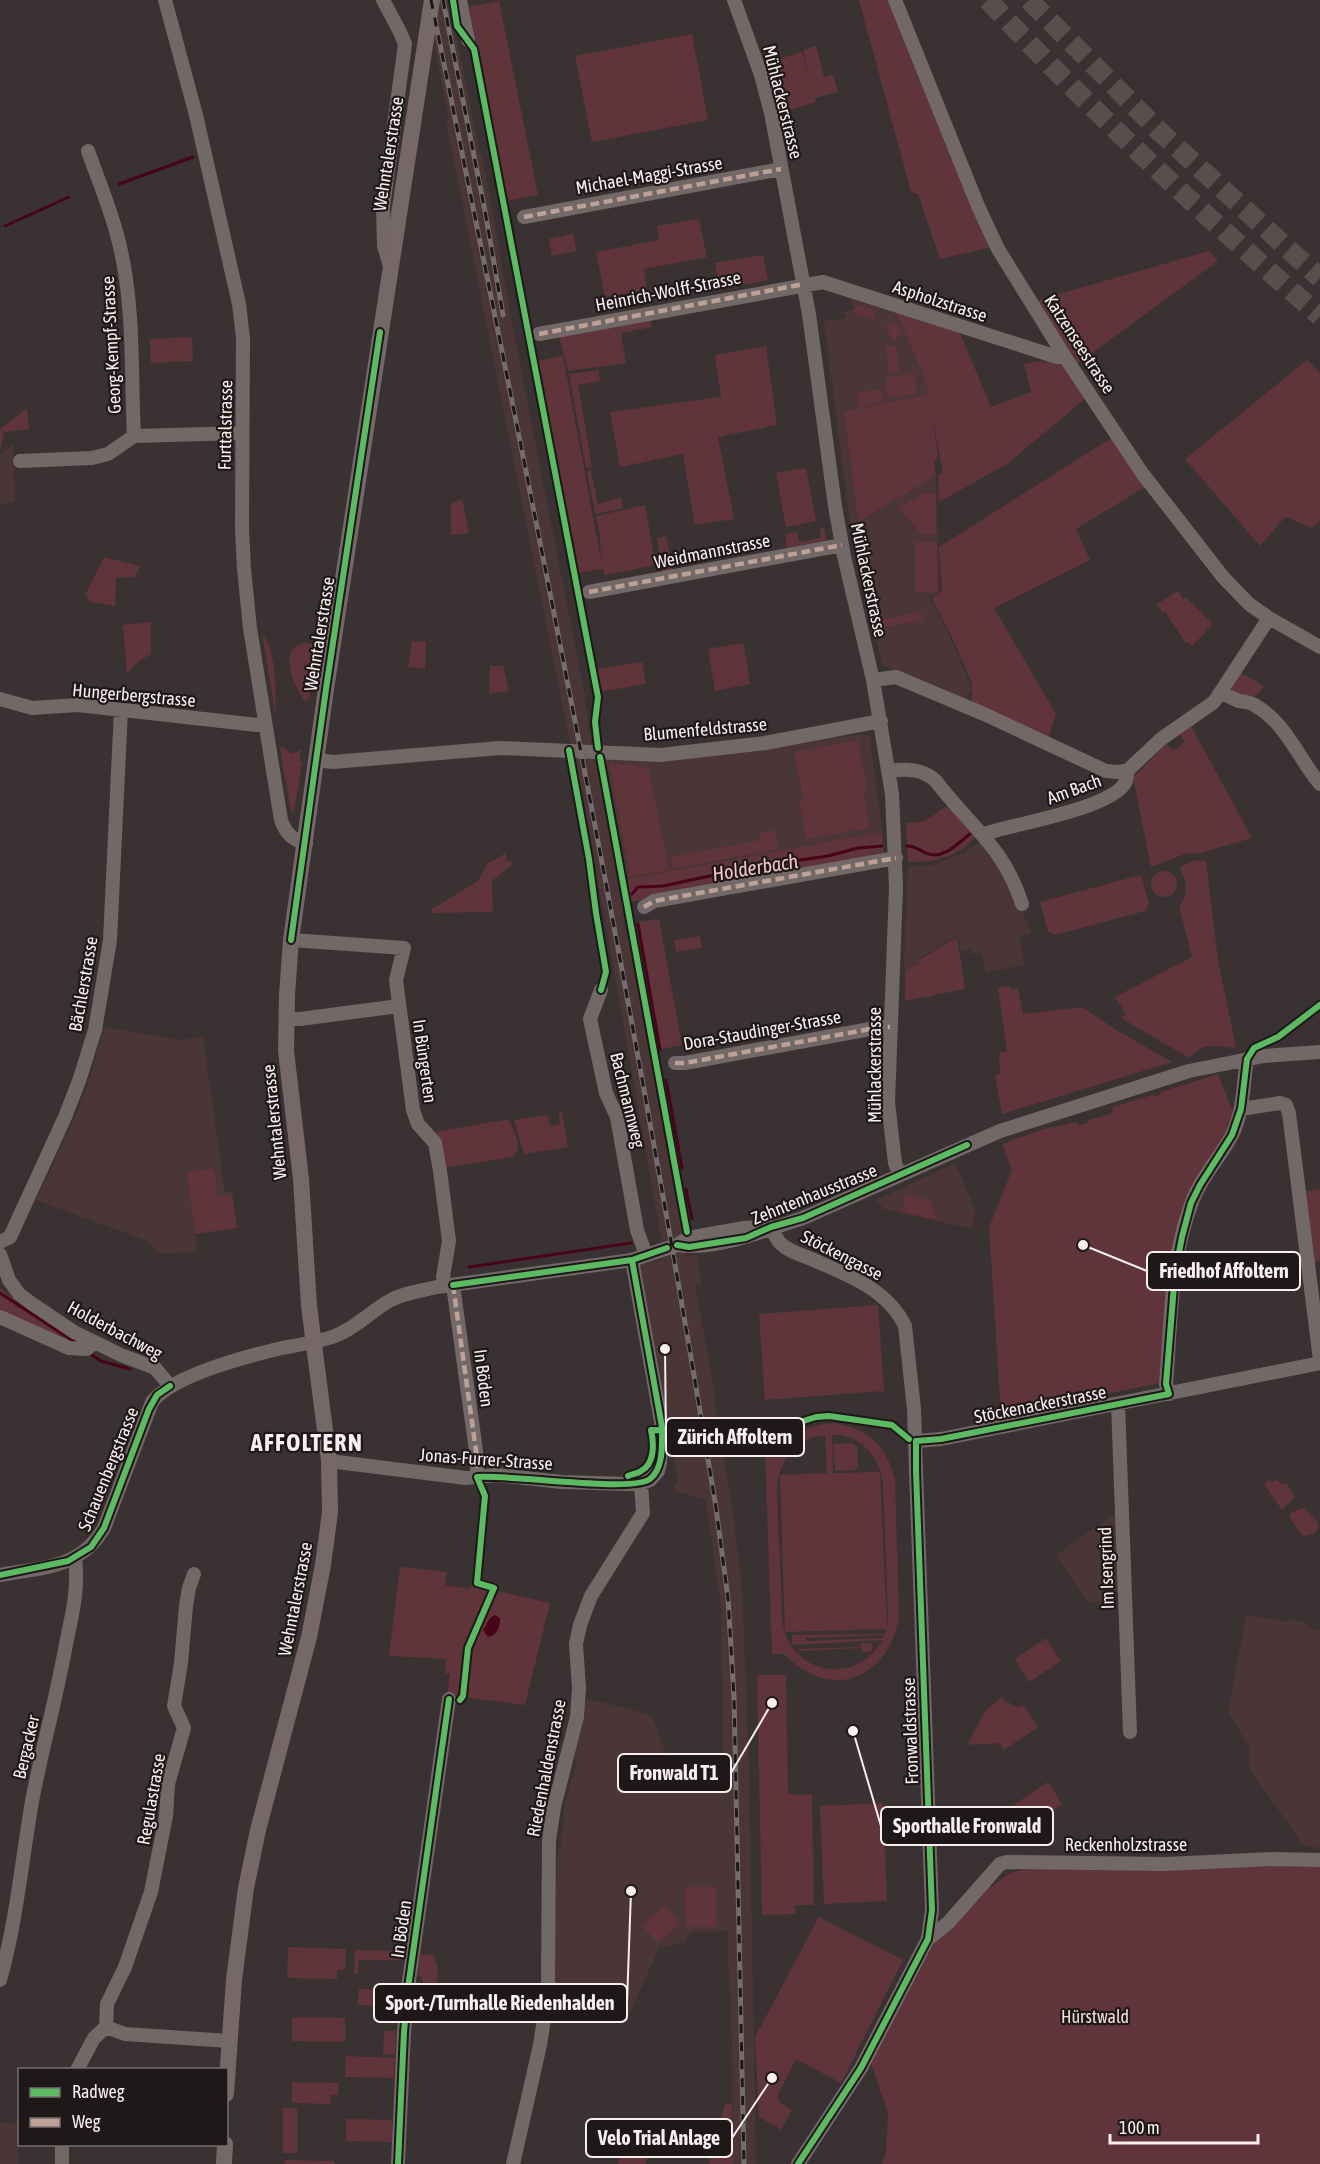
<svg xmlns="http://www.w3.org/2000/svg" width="1320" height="2164" font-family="'Asap Condensed',sans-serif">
<rect width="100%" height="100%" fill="#3a3232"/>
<path fill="#4a3537" d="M426 0H449L480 154H482L517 349 584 691 593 757H598L685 1234 684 1245 686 1256 697 1255 702 1284 695 1285 716 1399 715 1403 732 1505 742 1587 749 1766 756 2164H733L732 2044 727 1931 692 1932 687 1936 685 1942 659 1948 628 2018 553 2008 557 1853 561 1844 565 1803 577 1762 574 1758 583 1726 586 1699 623 1707 652 1716 671 1768 723 1767 721 1608 706 1500 673 1490 678 1479 640 1264 665 1260 603 909 446 121 449 120Z
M861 298 894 309 921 370 929 394 844 413 858 522 936 476 939 593 929 597 949 634 970 684 971 691 964 700 932 684 882 665 848 509 824 321 846 318 844 312 853 310 851 299Z
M13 444 15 502 0 505V455Z
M862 734 870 737 882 829 877 833 626 879 604 759 677 761 714 753Z
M982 839 1010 878 1031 933 1020 937 1025 965 986 972 981 953 972 954 971 950 961 951 958 935 918 959 919 963 904 969 908 866H930L964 853Z
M104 1027 179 1040 203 1037 225 1192H232L237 1228 195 1234 197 1252 158 1254 150 1242 36 1200 73 1121 89 1081Z
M955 1163 976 1211 972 1229 884 1209 876 1200Z
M1116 1513 1119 1591 1108 1601 1088 1602 1056 1555Z
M1246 1615 1289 1622 1290 1619 1304 1622 1310 1628 1320 1631V1848L1303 1845 1250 1770 1249 1747 1228 1712Z
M0 2122 19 2124 18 2164H0Z"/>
<path fill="#5f343a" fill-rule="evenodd" d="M859 0H888L992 247 940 259 918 194 911 192Z
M499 1 538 195 507 201 469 7Z
M692 34 708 120 592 142 575 56Z
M816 46 824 77 833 75 838 92 815 98 816 102 786 111 772 61 802 52 809 76 803 50Z
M699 219 707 257 644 269 647 290 605 297 596 252 659 240 657 226Z
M573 234 577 251 552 256 549 239Z
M1209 251 1218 261 1077 364 1038 300Z
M763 255 768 280 720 289 715 263Z
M857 305 876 311 873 319 854 313Z
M894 309 959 331 991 407 1031 392 1024 364 1041 361 1063 364 1086 398 1007 464 939 502 938 475 943 473 933 420 938 456 934 463 936 476 858 522 844 412 929 394 921 370Z
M650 319 652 327 621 333 626 363 568 371 559 335Z
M894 321 902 334 893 340 885 326Z
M192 337 193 361 151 363 150 339Z
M766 346 777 425 718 437 734 519 695 525 683 454 620 467 610 412 721 397 715 355Z
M896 346 899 372 889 373 886 347Z
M563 356 601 560 600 536 596 516 645 505 655 561 652 566 605 575 603 569 578 573 538 361Z
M1307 360 1320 373V521L1312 528 1285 517 1260 546 1185 459Z
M598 370 600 381 578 385 592 467 586 468 569 374Z
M915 374 917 394 887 398 885 377Z
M882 390 883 402 858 408 857 392Z
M27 408 29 429 4 432 0 450V429Z
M1113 437 1145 487 1076 529 1090 560 994 608 1056 714 1048 738 972 705V683L951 635 932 598 942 591 939 547Z
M806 468 816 521 786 527 776 473Z
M591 470 598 504 621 498 623 508 595 514 587 471Z
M924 493 936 494V535L921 534 899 508Z
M462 499 469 533 451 535V504Z
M820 528H824L827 540 787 548 785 534 797 532 799 542 821 538Z
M666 536 673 571 663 572 657 538Z
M915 541 937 543 938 592 915 593Z
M104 557 140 566 135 577 116 578 115 606 91 602 85 595Z
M1178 591 1183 599 1187 598 1213 624 1192 646 1188 642 1186 643 1165 612 1162 613 1157 604Z
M921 612 923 620 881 628 879 620Z
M151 622V654L139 661 127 674 123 625Z
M262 633C278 657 275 689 276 717Z
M412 641 426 642 425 669 408 667Z
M305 642 316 647 309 698 305 702C296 687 283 665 293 648Z
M740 643 744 645 750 684 715 691 708 649Z
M642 662 646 684 600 692 596 669Z
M490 666H503L509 691 489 694Z
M1239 672 1264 686 1256 696C1249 697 1231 698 1232 686 1233 682 1237 676 1239 672Z
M1191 726 1252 838 1200 853 1185 854 1151 867 1133 778 1166 744 1174 751 1185 741 1178 734Z
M858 740 867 789 863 790 870 828 806 839 799 801 803 800 794 752Z
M282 747 293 754 301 749 299 761 302 762 294 812 291 811 280 749Z
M609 763 648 767 669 870 630 877Z
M948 806 976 837C955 858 936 862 908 862L906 823C933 822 927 817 948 806Z
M882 829 884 855 630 902 626 879 877 833Z
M775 830 778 849 673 869 671 857 760 840 759 833Z
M506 853V861H512V865L492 881 493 912 431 913 432 909 478 881 487 864Z
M1196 860 1206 861 1218 960 1236 1048C1215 1046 1205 1041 1189 1058L1121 1018 1126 1014 1115 997 1192 957 1179 906C1191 893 1185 881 1180 867Z
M1151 884a13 13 0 1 1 26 0a13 13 0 1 1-26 0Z
M1141 875 1149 903 1145 911 1055 935 1048 931 1040 902Z
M659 919 682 1045 661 1049 638 922Z
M700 936 702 948 676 952 674 940Z
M957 937 965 989 905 1001V970L919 964V960Z
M1011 986V990L1018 989 1023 1014 1082 1007 1118 1031 1172 1062 1002 1114 995 1076 1000 1074 999 1053 1007 1051 998 988Z
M1218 1074 1235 1117 1232 1126 1198 1179 1160 1383 1075 1400 1072 1397 1049 1402 1047 1406 1001 1414 989 1227 1012 1170 1002 1144 1044 1129 1076 1122 1079 1125 1087 1123 1089 1120 1112 1113 1113 1107 1152 1095 1158 1096 1161 1092Z
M562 1111 568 1147 524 1154 514 1120 548 1115 550 1126 560 1124 559 1112Z
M509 1119C513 1133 524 1145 513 1157L442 1168 429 1133Z
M214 1169 218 1196 232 1194 237 1228 195 1234 187 1172Z
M1320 1189V1260L1313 1264 1304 1192Z
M905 1193 930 1200 938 1220 903 1212Z
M0 1288 32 1314 76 1342 75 1345 0 1313Z
M878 1305 884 1391 765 1400 759 1314Z
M833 1423C868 1428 886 1445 895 1479L899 1618C886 1682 829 1701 784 1654H772L765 1450H778C794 1433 809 1425 833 1423ZM825 1435 827 1473 780 1475 785 1632 886 1629 885 1634 792 1635V1645L882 1640C856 1689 786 1673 782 1618L777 1489C778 1461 797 1437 825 1435ZM832 1435C860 1433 881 1458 883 1485L888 1616 887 1628 880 1472 833 1473ZM884 1635 883 1638 806 1641V1638Z
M853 1443 857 1447 858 1467 854 1470 835 1471 833 1444Z
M1269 1480 1272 1482 1277 1480 1282 1484 1286 1483 1295 1497 1282 1510 1264 1484Z
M1304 1508 1317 1521 1319 1526 1315 1533 1306 1536 1301 1534 1289 1517 1292 1512Z
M400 1567 447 1572 445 1585 470 1589 471 1585 550 1603 525 1705 447 1695 450 1674 445 1673 446 1659 389 1656ZM500 1620 497 1632 490 1637 485 1626 487 1624Z
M1046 1638 1061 1661 1029 1682 1015 1659Z
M861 1643H872V1651L862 1652 861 1648 798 1651V1649L861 1647Z
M757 1675H786L788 1794 812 1795 814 1905H795V1914L762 1915Z
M1002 1697 1007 1703 1009 1702 1013 1707 1016 1705 1018 1708 1023 1705 1038 1727 1004 1750 1000 1743 972 1745 968 1743 985 1711Z
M1048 1782 1062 1804 1019 1833 1005 1811Z
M883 1803 887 1901 824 1904 820 1806Z
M1320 1864V2164H882L886 2152 888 2113 871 2063 936 1940 987 1884 991 1887 1010 1873 1034 1867Z
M685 1887H716L717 1927H686Z
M665 1905 681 1923 658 1943 642 1926Z
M819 1917 903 1960 841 2083 796 2059 777 2097 779 2102 792 2110 781 2130 759 2117 755 2037Z
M288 1947 346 1949 345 1970H337V1979L287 1978Z
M355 1950 400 1951V1960H359L358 1974H354Z
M433 1954 437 1964 438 1982 429 1984 422 1982V1977L418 1976 420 1955Z
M359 1989 399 1990 398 2005H358Z
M292 2017 345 2018V2042L292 2041Z
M384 2031H396L395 2055 383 2054Z
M346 2056 395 2058 394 2078 345 2077Z
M292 2082 339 2083 338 2095H331L330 2104 292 2103Z
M725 2104H732L733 2164H709Z
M283 2108H297V2153H283Z
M346 2119 392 2120V2142L346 2141Z
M622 2135 650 2141 646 2164H618Z
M285 2160 334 2161V2164H285Z"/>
<path fill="#480419" d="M495 1615 500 1618C500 1627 497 1635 488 1637L483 1630 490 1618Z"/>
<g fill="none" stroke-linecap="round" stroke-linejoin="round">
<path stroke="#480419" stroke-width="3" d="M119 184 193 157
M5 226 69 197
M907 846C916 846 919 850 926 853 942 861 958 843 970 834
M632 894 638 887 663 886 752 867 828 856 858 848 882 846
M638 924 660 1050
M666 1080 682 1168
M686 1189 692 1219
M469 1267 631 1243
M0 1293 76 1343
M89 1353 101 1361 130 1369"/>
<path stroke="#574e4e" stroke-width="20" stroke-dasharray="20 10" stroke-linecap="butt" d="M988 0C1092 112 1205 216 1320 316
M1029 0 1159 131 1320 278"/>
<path stroke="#736868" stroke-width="14" d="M165 0 196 115 239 304 243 338 242 529 244 569 250 628 281 820C286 834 292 839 306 844
M383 0 400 32 405 44 383 207 384 246 390 266
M460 0 468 40
M734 0 761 75 771 113 809 314 835 506 844 556 873 680 892 794 896 888 888 1102 895 1163 900 1175
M895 0 978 206 998 249 1065 357 1142 473 1223 577 1249 604 1269 618 1320 647
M88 151C101 187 116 223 123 261 134 318 131 378 134 436
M524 217 781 169
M539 334 823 282 1057 357H1065
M20 461 92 458 108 454 134 436 242 433
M589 592 842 545
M873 680 896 677 984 714 1106 771 1118 772 1128 770 1161 739 1214 702 1269 618
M1222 693C1227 695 1233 699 1239 701 1245 702 1251 702 1256 706 1285 722 1299 759 1320 784
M0 699 32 708 78 705 257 725H265
M316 760 333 762 500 748 661 755 765 743 881 721
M888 771C906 769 921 768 935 780 969 825 1004 847 1022 904
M983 834C1013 824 1110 809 1125 783 1127 780 1127 774 1128 770
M644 907 654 901 896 858
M291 940 404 948 396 980 413 1110 418 1124 435 1143 440 1171 449 1241 443 1277 445 1286
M601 990 590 1019 606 1093 617 1117 637 1230 646 1255
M287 1019H300L399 1006
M675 1063H685L881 1027H890
M1241 1109 1280 1103 1286 1105 1289 1113 1320 1360
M771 1227C774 1232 776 1239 780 1243 788 1251 799 1254 809 1258 845 1274 887 1288 905 1326L914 1409 916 1471 932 1910 928 1939 861 2068 798 2164
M0 1242 10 1237 65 1117 79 1081 95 1030 110 940 121 710
M677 1245C716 1251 766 1230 803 1218L1000 1131 1189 1071 1264 1056 1320 1052
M0 1254 9 1280 19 1294 31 1303 74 1332 121 1355 155 1368 170 1386
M453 1285 477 1458V1477
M0 1317 69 1348 87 1349 94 1342
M1169 1394 1166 1384C1171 1324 1170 1259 1192 1202 1201 1177 1220 1158 1232 1135 1244 1111 1243 1084 1247 1059
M1118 1404 1130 1732
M916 1441 941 1439 1320 1363
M329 1461 466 1478 496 1475 562 1482 628 1484 641 1483 650 1480 658 1471 660 1463 662 1427 632 1260
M0 1575C42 1567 80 1569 104 1528L152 1402C173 1375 248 1356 282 1348 299 1345 318 1342 335 1336 356 1328 370 1312 389 1301 403 1293 420 1291 437 1287L632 1260 677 1245 688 1238 744 1228 771 1227
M928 1939 948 1923 1000 1864 1007 1862 1165 1864 1273 1859 1320 1860
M0 1980C17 1920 22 1857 33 1796 43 1745 57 1695 66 1644 72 1615 79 1588 75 1559
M106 2027 125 2034 229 2041
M77 2070 94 2038 106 2027 107 2004 125 1967 151 1892 166 1816 168 1784 184 1728 174 1706 181 1663 186 1606 189 1588 194 1574
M62 2164V2144
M398 2164 404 2032 408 1988 449 1699
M513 2164 540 2045 545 2013 548 1983 549 1840 554 1807 577 1717 579 1688 576 1644 580 1625 591 1596 643 1513 641 1483"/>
<path stroke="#766869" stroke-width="16" d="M226 2094 234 1980 246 1888 258 1830 309 1637 323 1565 330 1512 329 1461 309 1306 301 1179 286 1051 287 995 291 940 326 689 432 0
M224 2164 225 2144"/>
<g stroke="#756c6d" stroke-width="5">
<path id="rail" d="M431 0C533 501 634 1003 716 1508L728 1598 734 1697 744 2164
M443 0 485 211 503 315"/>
</g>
<use href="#rail" stroke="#1f1819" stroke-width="3" stroke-dasharray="9" stroke-linecap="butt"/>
<path stroke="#bda197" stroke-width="4.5" stroke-dasharray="9 4.5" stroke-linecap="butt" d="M524 217 781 169
M539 334 804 284
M589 592 842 545
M644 907 654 901 896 858
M675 1063H685L881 1027H890
M453 1285 477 1458V1477"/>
<g stroke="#1f1819" stroke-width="10">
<path id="cycleway" d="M453 0 457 26 474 49 598 697 595 722 598 748
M569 750 589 859 596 913 606 972 601 990
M600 757 687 1232
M291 940 326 689 380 332
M677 1245 689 1247 746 1238 771 1227 803 1218 967 1145
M453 1285 632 1260 667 1248
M628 1476C632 1474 637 1474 641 1471 655 1464 654 1443 651 1430L763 1432 778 1429 816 1417 829 1416 892 1425 909 1439
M0 1575 68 1561 91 1547 104 1528 149 1409 157 1395 170 1386
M460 1700 463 1696 468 1648 494 1588 477 1583 485 1496 477 1477C509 1474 632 1493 650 1479 664 1468 662 1443 662 1427L632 1260
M398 2164 404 2032 408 1988 449 1699
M798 2164 861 2068 928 1939 932 1910 916 1471V1441L941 1439 1169 1394 1166 1384 1175 1273 1182 1237 1191 1203 1200 1185 1232 1135 1241 1109 1247 1059 1254 1048 1278 1037 1320 1005"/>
</g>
<use href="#cycleway" stroke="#5cba63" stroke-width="6"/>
</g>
<g text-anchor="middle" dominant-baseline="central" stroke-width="4.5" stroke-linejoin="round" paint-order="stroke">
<g font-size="18" fill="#f9eeef" stroke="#1f1819">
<text transform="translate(783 102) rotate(76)">Mühlackerstrasse</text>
<text transform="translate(388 154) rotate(-81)">Wehntalerstrasse</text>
<text transform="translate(649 175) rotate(-10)">Michael-Maggi-Strasse</text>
<text transform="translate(668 291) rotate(-11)">Heinrich-Wolff-Strasse</text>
<text transform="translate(940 301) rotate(18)">Aspholzstrasse</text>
<text transform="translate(1080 344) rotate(57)">Katzenseestrasse</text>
<text transform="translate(111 345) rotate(-93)">Georg-Kempf-Strasse</text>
<text transform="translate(225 425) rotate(-89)">Furttalstrasse</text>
<text transform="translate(712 551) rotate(-11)">Weidmannstrasse</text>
<text transform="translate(869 580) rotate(78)">Mühlackerstrasse</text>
<text transform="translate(319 634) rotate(-81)">Wehntalerstrasse</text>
<text transform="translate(134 695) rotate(5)">Hungerbergstrasse</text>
<text transform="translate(705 729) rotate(-5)">Blumenfeldstrasse</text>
<text transform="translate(1074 789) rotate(-20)">Am Bach</text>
<text transform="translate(83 984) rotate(-80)">Bächlerstrasse</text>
<text transform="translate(762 1030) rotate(-10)">Dora-Staudinger-Strasse</text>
<text transform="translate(425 1061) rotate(82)">In Büngerten</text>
<text transform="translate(874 1065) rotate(-90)">Mühlackerstrasse</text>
<text transform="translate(628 1100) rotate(76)">Bachmannweg</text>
<text transform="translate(274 1122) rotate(-96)">Wehntalerstrasse</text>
<text transform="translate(814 1194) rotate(-22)">Zehntenhausstrasse</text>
<text transform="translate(842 1255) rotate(27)">Stöckengasse</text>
<text transform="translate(115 1330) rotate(28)">Holderbachweg</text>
<text transform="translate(484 1378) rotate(83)">In Böden</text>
<text transform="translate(1040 1404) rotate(-11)">Stöckenackerstrasse</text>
<text transform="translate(486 1459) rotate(4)">Jonas-Furrer-Strasse</text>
<text transform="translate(108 1469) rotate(-68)">Schauenbergstrasse</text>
<text transform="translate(1106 1568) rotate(-92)">Im Isengrind</text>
<text transform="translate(295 1599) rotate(-79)">Wehntalerstrasse</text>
<text transform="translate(910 1731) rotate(-92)">Fronwaldstrasse</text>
<text transform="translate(26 1747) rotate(-77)">Bergacker</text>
<text transform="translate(546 1768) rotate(-79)">Riedenhaldenstrasse</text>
<text transform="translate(151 1799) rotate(-80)">Regulastrasse</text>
<text x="1126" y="1844">Reckenholzstrasse</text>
<text transform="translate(401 1929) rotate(-82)">In Böden</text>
</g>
<g font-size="18" fill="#f5dddf" stroke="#1f1819">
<text x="1095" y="2016">Hürstwald</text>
</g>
<g font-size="20" font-style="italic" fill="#f4c5ca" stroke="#1f1819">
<text transform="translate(755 867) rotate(-9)">Holderbach</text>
</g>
<g font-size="24" font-weight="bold" letter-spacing="1.5" fill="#f9eeef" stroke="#1f1819">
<text x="307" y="1442">AFFOLTERN</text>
</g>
</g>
<path fill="none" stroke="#f9eeef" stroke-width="2" d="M1083 1245L1147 1271M665 1349L666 1437M772 1703L731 1773M853 1731L881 1826M631 1891L627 2003M772 2078L732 2138"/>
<g fill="#f9eeef" stroke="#1f1819" stroke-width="2">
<circle cx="1083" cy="1245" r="6"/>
<circle cx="665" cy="1349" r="6"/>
<circle cx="772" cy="1703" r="6"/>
<circle cx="853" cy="1731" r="6"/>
<circle cx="631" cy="1891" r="6"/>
<circle cx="772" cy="2078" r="6"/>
</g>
<g fill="#1f1819" stroke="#f9eeef" stroke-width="2">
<rect x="1147" y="1252" width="153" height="38" rx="6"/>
<rect x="666" y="1418" width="138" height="38" rx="6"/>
<rect x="618" y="1754" width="113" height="38" rx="6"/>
<rect x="881" y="1807" width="172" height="38" rx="6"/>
<rect x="374" y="1984" width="253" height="38" rx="6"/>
<rect x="586" y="2119" width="146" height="38" rx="6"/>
</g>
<g font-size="20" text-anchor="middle" font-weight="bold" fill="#f9eeef">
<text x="1224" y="1278">Friedhof Affoltern</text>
<text x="735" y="1444">Zürich Affoltern</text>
<text x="674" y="1780">Fronwald T1</text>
<text x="967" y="1833">Sporthalle Fronwald</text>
<text x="500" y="2010">Sport-/Turnhalle Riedenhalden</text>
<text x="659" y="2145">Velo Trial Anlage</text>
</g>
<rect x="18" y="2068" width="210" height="78" fill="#1f1819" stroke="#766e6f" stroke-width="1.5"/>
<rect x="30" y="2088" width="30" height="9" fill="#5cba63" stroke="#766e6f" stroke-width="1.5"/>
<text x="72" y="2098" font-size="18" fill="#f9eeef">Radweg</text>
<rect x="30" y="2118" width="30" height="9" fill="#bda197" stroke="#766e6f" stroke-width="1.5"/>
<text x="72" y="2128" font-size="18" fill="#f9eeef">Weg</text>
<path d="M1110 2134v9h148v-9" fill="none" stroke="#f9eeef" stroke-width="3"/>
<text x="1119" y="2134" font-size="18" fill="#f9eeef" stroke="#1f1819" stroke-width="4.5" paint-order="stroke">100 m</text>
</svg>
